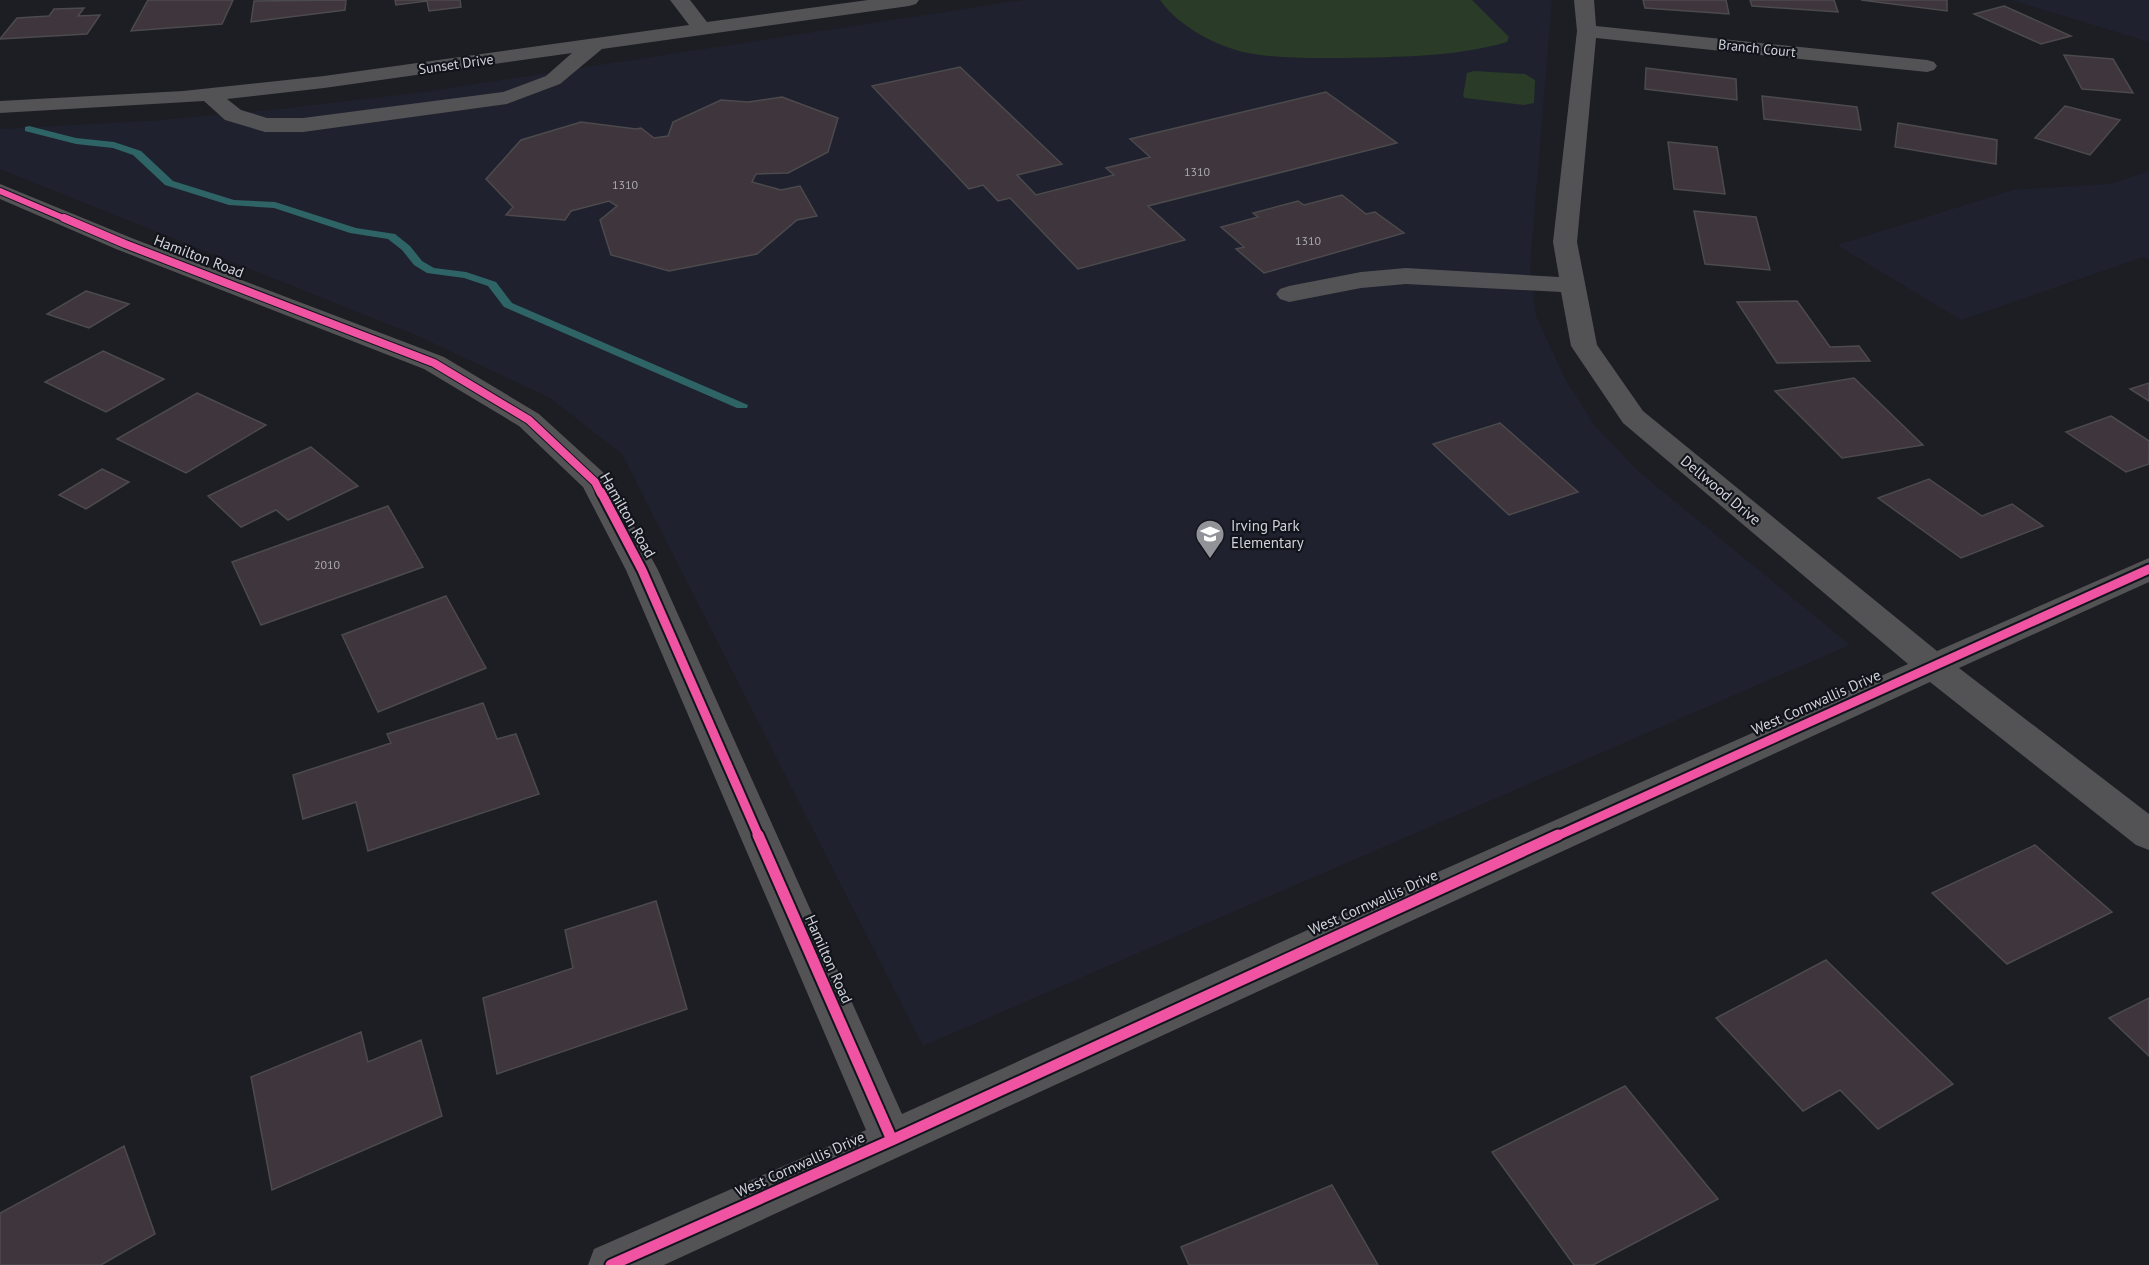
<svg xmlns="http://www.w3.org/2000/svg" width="2149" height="1265" font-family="'PT Sans',sans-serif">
<rect width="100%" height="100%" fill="#1d1e23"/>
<path fill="#1f212e" d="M1023 0H1552L1530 266 1536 316 1565 379 1595 426 1639 472 1850 645 923 1046 622 454 550 398 418 336 0 169V129L149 121 280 109 424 92Z
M2012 0H2149V42Z
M2149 171V259L2143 257 1961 320 1837 245 2013 190 2111 184Z"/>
<path fill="#2a3c27" d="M1160 0H1472L1509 37 1507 42C1454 57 1398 57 1344 58 1312 58 1280 59 1248 53 1217 47 1178 26 1160 0Z
M1474 71 1525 74 1535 80 1534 103 1524 105 1465 98 1463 96 1467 73Z"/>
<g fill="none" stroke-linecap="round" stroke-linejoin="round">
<path fill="#2e6465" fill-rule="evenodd" d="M29 126 76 138 114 142 141 151 173 181 234 200 275 202 356 228 395 234 410 246 422 261 434 268 466 272 496 282 512 303 748 405 747 408H737L504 307 488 286 464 278 427 273 414 265 402 250 388 239 350 233 274 208 229 205 165 185 133 155 113 148 76 144 25 131V127Z"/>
</g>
<path fill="#3e363c" stroke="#4c4a4d" stroke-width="1.5" d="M148 0H233L222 24 131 31Z
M346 0 345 10 251 22 254 1Z
M395 0H460L461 7 429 11 427 1 396 5Z
M1643 0H1726L1729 14 1645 8Z
M1750 0H1834L1838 12 1752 6Z
M1861 0H1947V11Z
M2004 6 2071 36 2041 44 1974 14Z
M84 8 78 16 100 15 87 34 0 39 17 18 49 16 54 9Z
M2064 55 2113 59 2133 93 2082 89Z
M960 67 1062 164 1017 175 1036 195 1114 175 1106 168 1150 157 1130 139 1326 92 1397 143 1148 206 1185 240 1078 269 1010 198 998 201 983 185 969 189 872 86Z
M1646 68 1736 79 1737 100 1645 89Z
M1762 96 1857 107 1861 130 1764 119Z
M782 97 838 118 828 152 788 173 756 174 752 182 781 190 800 186 817 216 797 220 757 254 669 271 611 255 600 220 617 206 609 201 571 211 565 220 506 215 513 207 486 179 521 140 581 122 636 129 641 128 654 138 668 136 673 122 721 100 748 102Z
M2065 106 2120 120 2090 155 2035 138Z
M1898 123 1997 140 1996 164 1895 147Z
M1668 142 1717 147 1725 194 1674 189Z
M1342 195 1366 214 1375 212 1404 233 1264 273 1236 249 1244 247 1221 227 1258 217 1253 213 1298 201 1304 205Z
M1694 211 1756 217 1770 270 1705 264Z
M86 291 129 304 89 328 47 314Z
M1797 301 1830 347 1859 346 1870 361 1777 363 1737 302Z
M103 351 164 379 106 412 45 382Z
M1854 378 1923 445 1842 458 1775 391Z
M2149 383V401L2130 389Z
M197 393 266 425 186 473 117 439Z
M2111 416 2149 441V464L2126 472 2066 432Z
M1500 423 1578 492 1509 515 1433 444Z
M311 447 358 486 288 520 276 510 241 527 208 496Z
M102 469 129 482 86 509 59 495Z
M1929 479 1982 516 2012 504 2043 526 1961 558 1878 498Z
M388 506 423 567 261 625 232 562Z
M446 596 486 668 378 712 342 635Z
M483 703 497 739 516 734 539 794 368 851 356 802 303 819 293 775 391 743 387 734Z
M2035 845 2112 912 2007 964 1932 893Z
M656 901 687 1009 497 1074 483 998 573 968 565 930Z
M1826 960 1953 1084 1878 1129 1840 1090 1803 1111 1716 1018Z
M2149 998V1056L2109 1018Z
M361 1032 368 1062 421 1040 442 1116 272 1190 251 1077Z
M1625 1086 1718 1199 1593 1265H1574L1492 1152Z
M124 1146 155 1234 101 1265H0V1213Z
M1332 1185 1378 1265H1189L1181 1247Z"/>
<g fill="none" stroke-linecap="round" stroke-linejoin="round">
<path fill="#535355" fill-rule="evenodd" d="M670 0H690L707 22 868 0H919L916 4 909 6 602 49 560 84 507 104 303 132H265L225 120 204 101 0 113V101L183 91 324 76 689 25ZM572 53 546 76 503 92 303 118H267L241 110 227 99 324 88Z
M1574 0H1594L1596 26 1927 60 1934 62 1937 66 1934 70 1927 72 1596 38 1577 242 1597 345 1643 411 1937 651 2149 558V582L1959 668 2149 814V850L2136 845 1930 682 664 1265H588L594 1249 866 1130 626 570 583 487 519 426 424 369 116 249 0 199V184L134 239 444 357 539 414 606 475 658 570 902 1114 1332 919 1908 664 1623 423 1571 346 1561 292 1406 284 1361 288 1289 302 1280 299 1276 294 1280 289 1289 286 1361 272 1406 268 1559 277 1553 242 1577 31Z"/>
<g stroke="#12141c" stroke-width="8">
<path id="cycleway-far3" d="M0 191 68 220"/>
</g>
<g stroke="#12141c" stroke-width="10">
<path id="cycleway-far2" d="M64 218 125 244 434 363 529 420 595 482 601 494"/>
</g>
<g stroke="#12141c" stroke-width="13">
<path id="cycleway-far1" d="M601 492 642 570 759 837
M1555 837 2149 569"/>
</g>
<g stroke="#12141c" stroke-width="15">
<path id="cycleway" d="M758 835 892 1140
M611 1265 892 1140 1558 835"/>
</g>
<use href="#cycleway-far3" stroke="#f153a3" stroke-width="6"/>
<use href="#cycleway-far2" stroke="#f153a3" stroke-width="8"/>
<use href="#cycleway-far1" stroke="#f153a3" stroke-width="9"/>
<use href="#cycleway" stroke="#f153a3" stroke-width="11"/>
</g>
<defs>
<g id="school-pin" transform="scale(1.5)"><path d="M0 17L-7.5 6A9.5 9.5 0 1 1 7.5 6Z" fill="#919399" stroke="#12141c"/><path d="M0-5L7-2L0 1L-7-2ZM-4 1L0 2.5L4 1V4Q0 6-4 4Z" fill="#fff"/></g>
</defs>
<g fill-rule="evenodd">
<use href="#school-pin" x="1210" y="534"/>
</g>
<g text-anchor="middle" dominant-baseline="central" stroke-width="4.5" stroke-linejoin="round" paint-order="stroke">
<g font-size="12" fill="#acabb1">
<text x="1197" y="171">1310</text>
<text x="625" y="184">1310</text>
<text x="1308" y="240">1310</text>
<text x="327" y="564">2010</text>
</g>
<g font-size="14" fill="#d0d2d8" stroke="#12141c">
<text transform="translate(1757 48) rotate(6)">Branch Court</text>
<text transform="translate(456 64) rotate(-8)">Sunset Drive</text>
</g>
<g font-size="15" fill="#d0d2d8" stroke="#12141c">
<text transform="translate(199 256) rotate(21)">Hamilton Road</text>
<text transform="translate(1721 490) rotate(40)">Dellwood Drive</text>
<text transform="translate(628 515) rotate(60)">Hamilton Road</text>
<text transform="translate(1816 702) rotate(-24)">West Cornwallis Drive</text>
<text transform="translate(1373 902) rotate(-24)">West Cornwallis Drive</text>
<text transform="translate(829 959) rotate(66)">Hamilton Road</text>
<text transform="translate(800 1164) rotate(-24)">West Cornwallis Drive</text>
</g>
<g font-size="15" fill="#d0d2d8" stroke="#12141c" text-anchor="start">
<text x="1231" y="525">Irving Park<tspan x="1231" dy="17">Elementary</tspan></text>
</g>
</g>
</svg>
